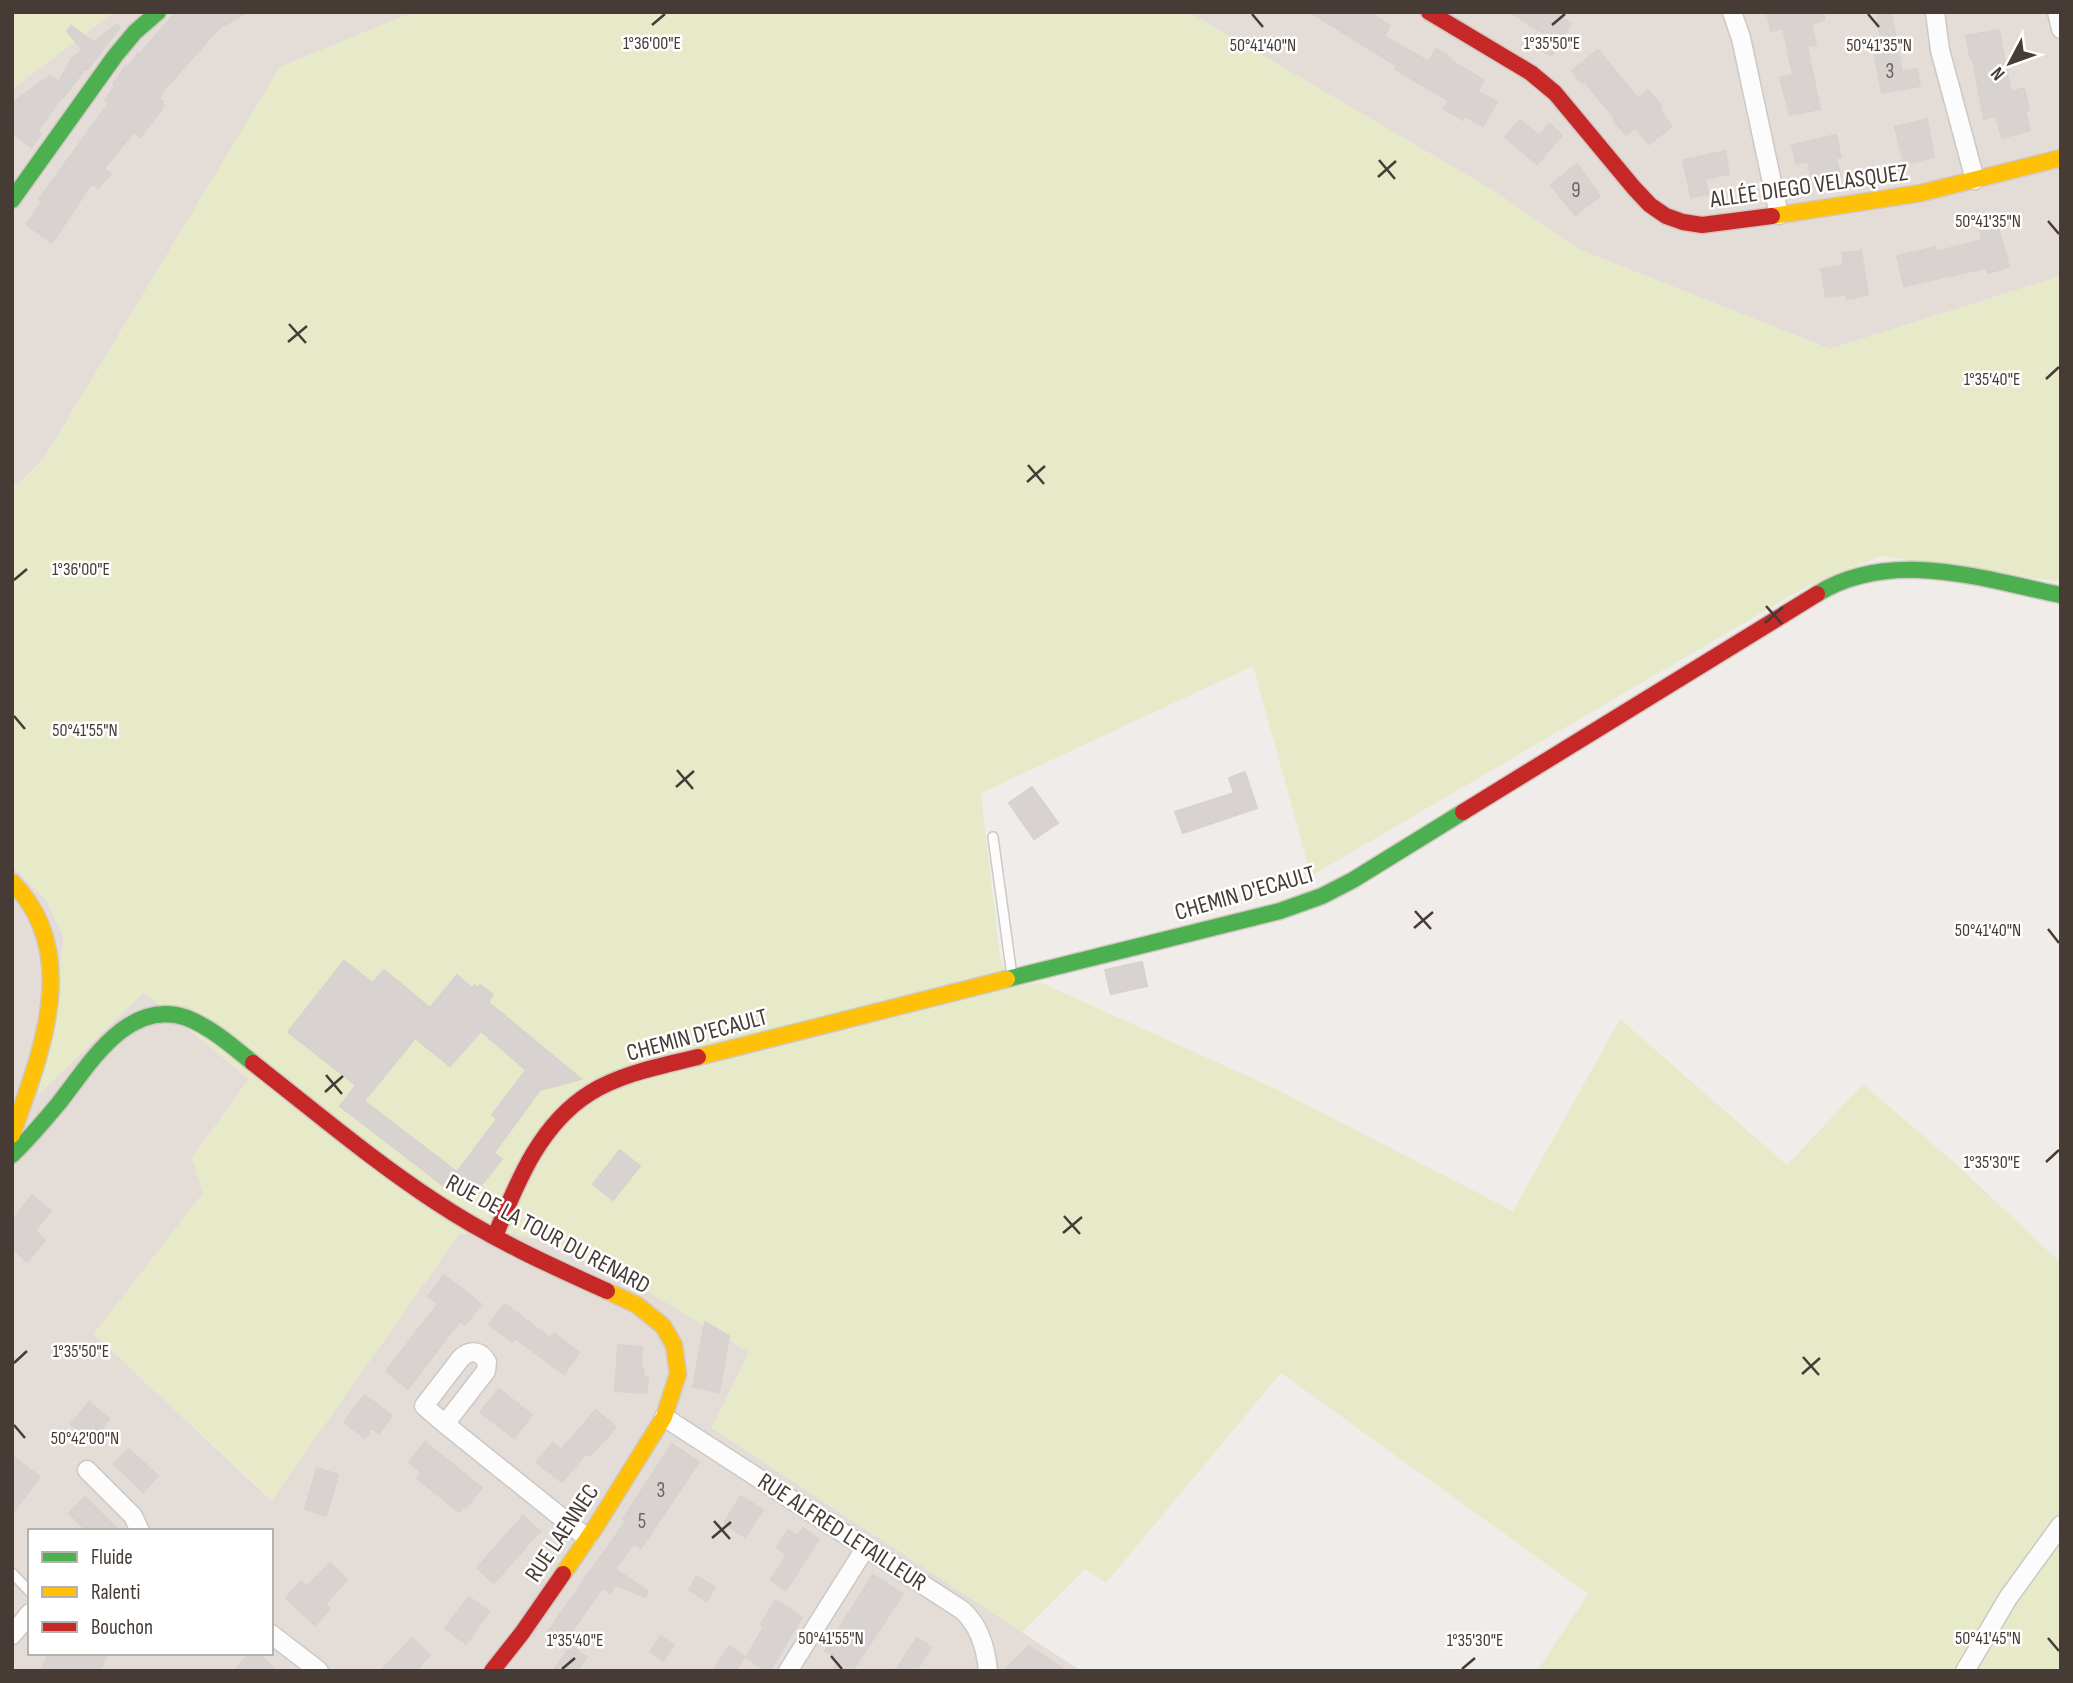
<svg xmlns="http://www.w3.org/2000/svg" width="2073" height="1683" font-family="'Sofia Sans Condensed',sans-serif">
<rect width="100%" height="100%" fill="#f0ece9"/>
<path fill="#e4dcd6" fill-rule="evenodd" d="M114 12H414L280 67 45 457 25 478 12 487V89Z
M1188 12H2061V276L1830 349 1578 249 1494 191Z
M12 865 46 899 64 938 39 1094 144 992 249 1079 192 1158 204 1192 94 1334 271 1500 459 1234 499 1231 537 1239 637 1285 749 1352 712 1428 1081 1671H12ZM30 1531H271V1653H30Z"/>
<path fill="#e7eac9" d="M12 12H114L12 89Z
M414 12H1188L1494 191 1578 249 1830 349 2061 276V582L1881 556 1809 585 1311 876 1253 666 981 793 1000 958 1011 986 1042 983 1276 1089 1513 1211 1620 1019 1787 1165 1863 1084 1957 1165 2061 1263V1671H1537L1588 1594 1281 1373 1106 1583 1085 1569 1022 1632 712 1428 749 1352 637 1285 537 1239 499 1231 459 1234 272 1500 94 1334 203 1193 192 1158 249 1079 144 992 38 1095 64 938 46 899 12 865V487L25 478 45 457 280 67Z"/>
<path fill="#d8d3d0" stroke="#d8d2cf" stroke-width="2" fill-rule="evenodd" d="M176 12H247L218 29 161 93 163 94 159 99 163 102 161 105 164 106 140 137 134 132 104 168 111 174 98 188 92 183 52 243 26 224 42 202 39 199 109 103 105 100 115 86 113 84 126 66 128 67 138 53 140 54Z
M1310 12H1369L1390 26 1384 36 1429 62 1436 49 1451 58 1450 60 1484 80 1478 91 1497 102 1483 126 1465 116 1463 120 1444 109 1449 101 1395 69 1397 66Z
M1510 12H1553L1571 23 1551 56 1536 47 1544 34Z
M1767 12H1824V20L1811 23 1816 45 1807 46 1820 109 1790 115 1780 78 1793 75 1783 28 1771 31Z
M1877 12H1891L1902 72 1917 69 1920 86 1882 93 1874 52 1882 50Z
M117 25 120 27 87 70 85 69 63 98 62 97 37 131 41 134 31 147 12 133V103L50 76 59 82 72 58 83 50 67 31 71 26 94 42Z
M1999 30 2011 92 2024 88 2029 110 2025 111 2030 130 2002 138 1996 116 1984 119 1973 60H1971L1966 36Z
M1598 50 1638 99 1648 90 1662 107 1659 110 1672 126 1649 144 1635 127 1626 135 1613 120 1615 118 1584 81 1582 83 1572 71Z
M1927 119 1934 157 1904 164 1895 127Z
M1520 120 1539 136 1549 124 1562 135 1537 164 1505 137Z
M1836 135 1841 157 1836 158 1841 177 1813 184 1808 161 1796 164 1792 145Z
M1725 151 1729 174 1705 179 1708 194 1691 197 1683 160Z
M1577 164 1600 196 1575 215 1551 185Z
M1997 223 2009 267 1988 273 1986 268 1904 286 1897 256 1935 247 1936 252 1982 240 1979 228Z
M1861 251 1868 295 1847 299 1846 294 1826 297 1821 269 1844 265 1842 253Z
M1245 772 1257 808 1183 833 1175 812 1234 793 1229 778Z
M1032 787 1058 823 1034 839 1009 803Z
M344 961 373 983 384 970 430 1008 457 975 472 988 475 985 478 988 480 985 493 995 488 1002 581 1079 540 1090 494 1153 502 1159 468 1202 445 1187 340 1106 356 1085 288 1032ZM481 1031 526 1070 492 1115 497 1119 457 1172 364 1101 415 1038 450 1066Z
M1142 962 1147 986 1111 994 1105 970Z
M620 1150 640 1166 613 1200 593 1184Z
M32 1195 51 1211 35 1231 45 1240 27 1262 12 1248V1223L16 1215Z
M444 1275 481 1304 465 1325 460 1321 408 1389 386 1371 438 1304 428 1296Z
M505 1304 550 1338 554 1333 579 1353 564 1374 515 1338 512 1342 489 1324Z
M705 1322 729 1336 719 1392 693 1387Z
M618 1345 642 1347 641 1368H644L643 1377H648L646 1393 615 1391Z
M499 1389 532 1415 514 1438 480 1412Z
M365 1395 392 1416 379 1433 372 1428 365 1438 344 1422Z
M89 1402 109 1419 93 1440 71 1424Z
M596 1410 616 1427 590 1456 586 1453 562 1482 536 1462 553 1443 561 1450Z
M425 1442 482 1488 466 1507 464 1506 459 1512 417 1478 421 1472 409 1462Z
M672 1444 699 1462 641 1548 634 1543 615 1569 648 1591 645 1597 615 1585 611 1593 602 1588 563 1644 547 1633 626 1521 623 1519Z
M129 1449 158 1476 143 1492 114 1464Z
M12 1456 40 1477 12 1513Z
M317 1468 338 1475 326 1516 305 1509Z
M741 1496 763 1510 745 1537 724 1523Z
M85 1497 119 1531H87L69 1513Z
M523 1516 540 1531 494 1583 477 1568Z
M803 1528 819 1539 786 1590 771 1580 787 1554 777 1548 788 1530 798 1536Z
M330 1563 347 1580 325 1604 330 1609 315 1625 286 1598 301 1581 306 1587Z
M873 1575 903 1594 852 1671H832L839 1660 825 1651Z
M697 1576 715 1587 707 1601 689 1590Z
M469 1597 489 1612 466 1644 445 1628Z
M776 1600 802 1617 770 1671H766L746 1657 764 1627 761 1624Z
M661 1636 674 1645 663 1661 650 1652Z
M412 1638 430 1655 416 1671H381Z
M917 1638 931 1647 916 1671H895Z
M571 1646 587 1657 576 1671H553Z
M729 1646 745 1657 736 1671H713Z
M1029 1646 1066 1671H1003Z
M49 1653H107L100 1671H41Z
M250 1653H258L277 1671H234Z"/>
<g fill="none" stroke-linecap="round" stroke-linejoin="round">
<g stroke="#cdc8c5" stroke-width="12">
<path id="lane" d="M993 837 1012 976
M12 1573 30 1592"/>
</g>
<g stroke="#cdc8c5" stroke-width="21">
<path id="street" d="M1732 12 1741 38 1779 215
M1935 12 1940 50 1975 180
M2057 12 2061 29
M664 1417 962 1610C979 1625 986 1648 988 1671
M445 1424 486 1371 487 1362C481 1351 471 1349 461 1358L424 1406 445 1424 587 1538
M87 1470 133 1516 140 1531
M271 1634 319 1671
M12 1635 30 1613
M788 1671 866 1547
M1965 1671 2008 1598 2061 1525"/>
</g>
<g stroke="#d1c8c1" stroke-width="19">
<path id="fast" d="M12 200 115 56 135 32 158 12
M1817 594C1892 548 1982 579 2061 595
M1007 979 1280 911 1322 896 1353 880 1463 812
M12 1155C29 1139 44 1121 59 1103 89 1065 128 997 187 1018 212 1028 232 1046 253 1063"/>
</g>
<g stroke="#d1c8c1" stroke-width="19">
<path id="slow" d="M1772 216 1921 193 2061 158
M12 882C83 953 40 1055 12 1135
M698 1057 1007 979
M563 1574 596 1526 664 1417 678 1374 674 1345 663 1326 637 1305 607 1291"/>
</g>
<g stroke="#d1c8c1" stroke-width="19">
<path id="jam" d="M1429 12 1531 73 1555 93 1634 188 1650 205 1666 216 1683 222 1702 225 1772 216
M1463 812 1817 594
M253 1063C313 1110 372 1160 436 1202 490 1238 549 1265 607 1291
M495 1236C517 1183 539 1125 590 1093 622 1073 662 1066 698 1057
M492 1671 522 1633 563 1574"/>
</g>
<use href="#lane" stroke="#fdfcfc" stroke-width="9"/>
<use href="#street" stroke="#fdfcfc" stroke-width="18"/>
<use href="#fast" stroke="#4caf50" stroke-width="16"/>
<use href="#slow" stroke="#ffc107" stroke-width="16"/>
<use href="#jam" stroke="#c62828" stroke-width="16"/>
</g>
<path fill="none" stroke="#463b35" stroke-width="2.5" d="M1252 14 1263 27M1868 14 1879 27M652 25 665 14M1552 25 1565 14M1379 160 1395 179M1378 177 1396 161M2048 221 2059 234M289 324 306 343M288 342 307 326M2046 379 2059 367M1028 465 1044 484M1027 482 1045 466M14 580 27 569M1766 606 1782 624M1765 623 1783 607M14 716 25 729M677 770 693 789M676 787 694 771M1415 911 1431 929M1414 928 1433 912M2048 929 2059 943M326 1075 342 1094M325 1092 343 1076M2046 1162 2059 1150M1064 1216 1080 1234M1063 1233 1082 1217M1803 1357 1819 1375M14 1363 27 1351M1802 1374 1820 1358M14 1425 25 1438M714 1521 730 1539M712 1538 731 1522M2048 1638 2059 1651M831 1656 842 1669M562 1669 575 1658M1462 1669 1475 1658"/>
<g text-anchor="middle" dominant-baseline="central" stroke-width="5" stroke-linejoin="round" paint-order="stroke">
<g font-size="21" fill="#6c625d">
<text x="1890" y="71">3</text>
<text x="1576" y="190">9</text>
<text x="661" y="1490">3</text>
<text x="642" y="1521">5</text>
</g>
<g font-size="24" fill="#463b35" stroke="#fff">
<text transform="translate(1809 186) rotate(-8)">ALLÉE DIEGO VELASQUEZ</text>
<text transform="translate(1245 893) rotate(-16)">CHEMIN D'ECAULT</text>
<text transform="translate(697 1035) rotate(-15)">CHEMIN D'ECAULT</text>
<text transform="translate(548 1234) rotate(28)">RUE DE LA TOUR DU RENARD</text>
<text transform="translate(842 1532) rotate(33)">RUE ALFRED LETAILLEUR</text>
<text transform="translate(562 1533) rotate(-56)">RUE LAENNEC</text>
</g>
</g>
<g font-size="18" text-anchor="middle" fill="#463b35" stroke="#fff" stroke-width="5" stroke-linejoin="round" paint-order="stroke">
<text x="652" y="49">1°36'00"E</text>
<text x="1552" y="49">1°35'50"E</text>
<text x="1263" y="51">50°41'40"N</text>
<text x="1879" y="51">50°41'35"N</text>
<text x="1988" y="227">50°41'35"N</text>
<text x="1992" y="385">1°35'40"E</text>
<text x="81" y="575">1°36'00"E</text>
<text x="85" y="736">50°41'55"N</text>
<text x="1988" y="936">50°41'40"N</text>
<text x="1992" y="1168">1°35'30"E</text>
<text x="81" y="1357">1°35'50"E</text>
<text x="85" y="1444">50°42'00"N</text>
<text x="1988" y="1644">50°41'45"N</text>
<text x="831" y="1644">50°41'55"N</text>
<text x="575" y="1646">1°35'40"E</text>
<text x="1475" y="1646">1°35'30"E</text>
</g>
<rect width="2073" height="1683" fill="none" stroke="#463b35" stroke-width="28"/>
<rect x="28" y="1529" width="245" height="126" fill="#ffffff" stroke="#b5b1ae" stroke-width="2"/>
<rect x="42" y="1552" width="35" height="10" fill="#4caf50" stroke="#b5b1ae" stroke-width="2"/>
<text x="91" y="1564" font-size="21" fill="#463b35">Fluide</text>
<rect x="42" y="1587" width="35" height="10" fill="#ffc107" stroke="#b5b1ae" stroke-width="2"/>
<text x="91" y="1599" font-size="21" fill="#463b35">Ralenti</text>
<rect x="42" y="1622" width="35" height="10" fill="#c62828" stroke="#b5b1ae" stroke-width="2"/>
<text x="91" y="1634" font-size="21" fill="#463b35">Bouchon</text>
<g transform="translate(2010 63) rotate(229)" stroke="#ffffff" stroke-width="5" paint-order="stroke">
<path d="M0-5L12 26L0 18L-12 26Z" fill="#463b35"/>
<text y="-10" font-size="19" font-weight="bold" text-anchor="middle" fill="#463b35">N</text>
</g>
</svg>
